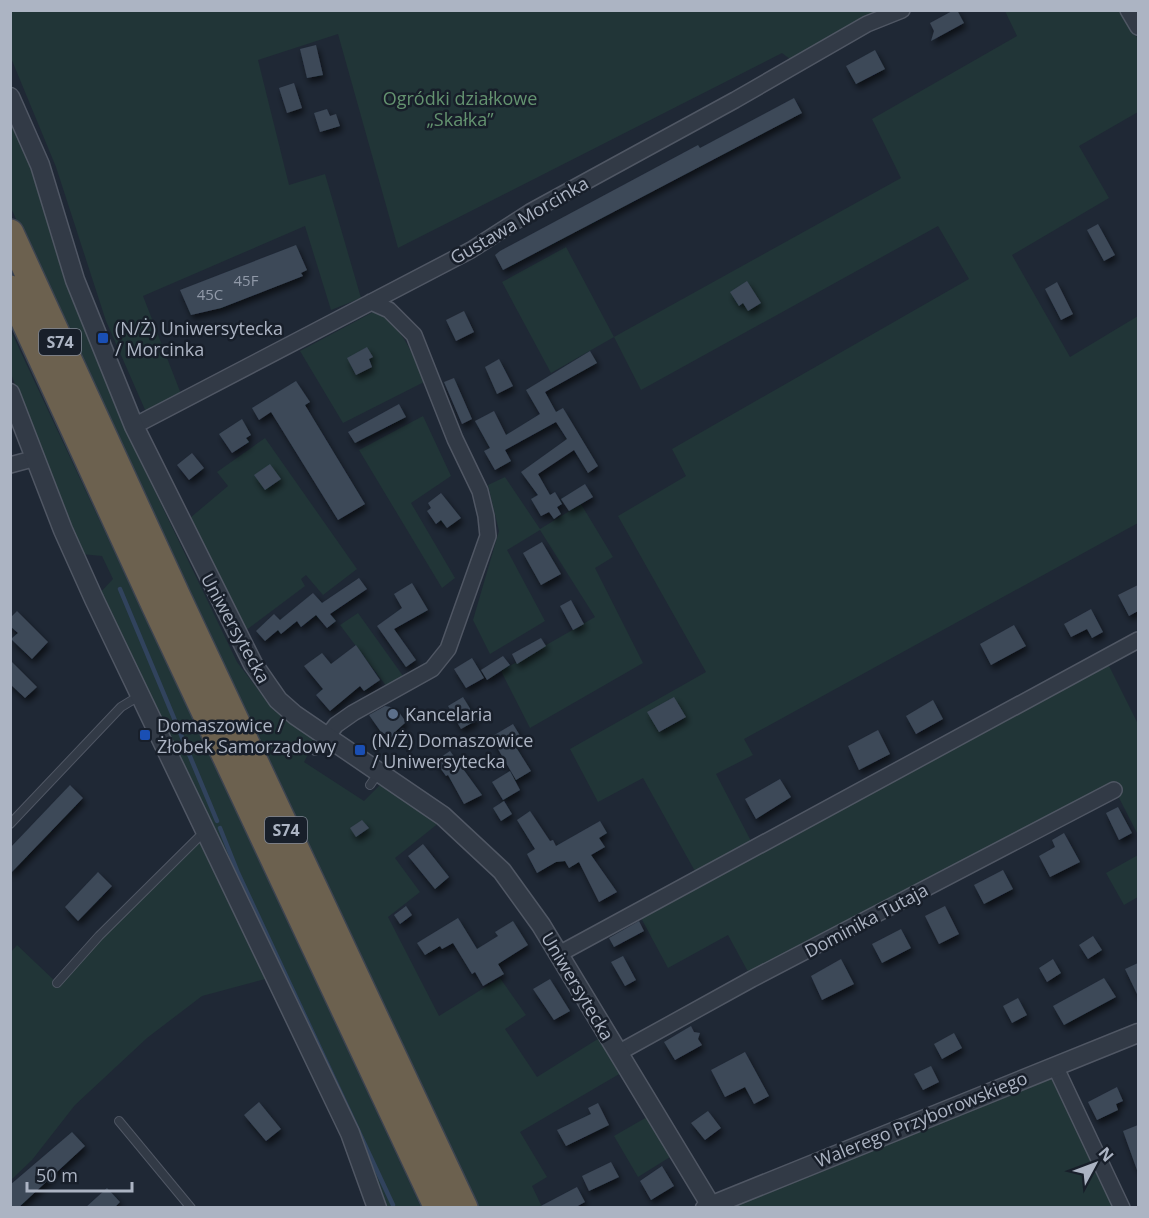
<svg xmlns="http://www.w3.org/2000/svg" width="1149" height="1218" font-family="'Open Sans',sans-serif">
<defs>
<filter id="shadow"><feDropShadow dx="2.5" dy="4.5" stdDeviation="3" flood-color="#0009"/></filter>
</defs>
<rect width="100%" height="100%" fill="#1f2835"/>
<path fill="#213537" d="M10 11H886L790 59 782 53 398 248 338 34 258 60 289 185 325 174 361 298 331 310 305 226 143 296 181 394 146 412 106 321 56 167 11 58Z
M1005 11H1119L1138 39V112L1079 146 1109 198 1012 255 1070 357 1138 316V523L744 739 753 755 716 774 752 843 696 873 643 778 598 802 570 749 706 672 618 516 686 476 672 449 969 279 938 226 641 390 614 337 551 373 502 282 566 247 614 337 901 178 872 119 1017 36Z
M10 115 33 167 71 292 122 423 237 662 269 704 316 740 304 762 364 801 383 782 440 822 395 858 420 892 388 917 439 1016 500 978 526 1015 505 1029 537 1077 601 1037 621 1073 520 1132 547 1177 532 1186 542 1207H477L208 642 11 208Z
M375 311C405 330 411 351 424 382L343 423 300 351Z
M10 329 421 1207H382L98 595 113 579 102 556 82 554 11 374Z
M423 416 451 476 411 503 455 578 442 588 359 450Z
M265 438 357 569 323 595 306 575 301 579 305 586 245 631 190 518 228 486 217 472Z
M505 477 540 529 581 504 613 557 595 568 643 663 530 728 501 671 595 617 540 530 507 550 545 621 490 654 473 620 499 531 488 485Z
M358 613 403 676 387 687 340 625Z
M1108 664 1138 724V835L1115 790 752 979 728 935 668 968 640 916Z
M199 837 269 978 202 996 147 1038 75 1105 32 1160 11 1180V952L17 945 57 983Z
M1138 855V897L1124 905 1106 873Z
M1051 1074 1113 1207 725 1208Z
M647 1117 670 1157 638 1177 614 1136Z"/>
<g fill="none" stroke-linecap="round" stroke-linejoin="round">
<path stroke="#31435d" stroke-width="4.5" d="M120 589 217 821
M220 828 238 873 393 1205"/>
</g>
<path fill="#3c4858" filter="url(#shadow)" d="M954 10H957L964 23 931 41 934 31 930 23Z
M316 45 323 75 307 78 300 49Z
M875 50 885 69 856 84 846 66Z
M294 83 302 108 287 113 279 88Z
M794 98 802 113 503 270 495 255 500 251 698 145 700 148Z
M327 109 330 116 336 114 340 126 320 132 314 113Z
M1098 224 1115 255 1104 261 1087 230Z
M296 245 307 270 301 273 303 276 221 308 191 315 180 290Z
M747 281 761 303 748 311 743 303 739 306 730 292Z
M1057 282 1073 314 1061 320 1045 289Z
M464 311 474 332 456 341 446 320Z
M367 347 373 357 369 359 372 367 356 375 347 358Z
M590 351 597 363 545 392 556 412 563 408 598 466 588 473 574 450 538 474 550 495 555 492 562 504 557 507 561 514 554 519 549 512 541 516 531 499 538 495 521 472 567 439 556 422 505 450 511 461 495 470 484 451 490 448 475 421 494 411 506 435 540 414 526 390Z
M499 359 513 386 497 394 485 367Z
M454 378 472 419 462 424 444 382Z
M296 381 310 402 305 405 365 504 338 520 271 412 259 420 252 408Z
M399 404 406 417 355 443 348 432Z
M242 419 251 435 246 438 249 442 232 453 219 434Z
M192 453 204 468 189 480 177 465Z
M270 464 281 479 265 490 254 475Z
M585 484 593 497 569 511 561 499Z
M441 493 461 518 447 528 441 520 436 524 427 511 431 508 428 503Z
M542 542 561 574 541 585 523 553Z
M359 578 367 589 330 614 336 621 327 628 316 615 301 627 297 621 281 634 278 630 265 641 256 631 274 614 280 620 313 593 322 603Z
M412 583 428 610 394 629 416 660 406 667 377 626 402 608 394 594Z
M1138 585V611L1129 616 1118 595Z
M571 600 584 624 573 630 560 606Z
M1091 609 1103 632 1092 638 1087 629 1071 637 1064 624Z
M17 611 48 642 32 659 11 639 18 633 10 626V618Z
M1014 625 1026 646 991 665 980 644Z
M541 638 546 646 517 664 512 654Z
M356 645 380 680 364 691 360 686 330 711 316 695 323 689 304 666 322 653 331 664Z
M503 656 510 665 487 680 481 670Z
M472 658 484 678 466 688 454 669Z
M10 660 37 687 25 698 10 684Z
M463 697 477 720 461 729 448 706Z
M674 697 686 717 659 732 647 712Z
M933 700 943 719 916 734 906 716Z
M385 706 396 708 406 722 396 731 393 738 381 732 369 715Z
M513 724 522 739 514 744 531 771 516 780 491 737Z
M878 730 890 754 859 770 848 746Z
M450 751 482 795 464 804 448 775 446 776 435 761Z
M510 771 520 790 503 800 492 782Z
M780 779 791 797 756 819 745 799Z
M70 785 83 798 10 874V848Z
M504 801 512 814 501 821 493 808Z
M1118 807 1132 833 1119 840 1106 813Z
M530 811 550 841 553 840 556 846 600 821 607 833 599 838 605 847 591 855 617 892 599 902 579 862 569 868 565 861 556 862 537 873 527 854 535 849 517 820Z
M362 820 369 828 356 837 350 828Z
M1064 833 1080 862 1050 877 1039 856 1055 847 1052 840Z
M423 844 449 877 435 889 408 856Z
M1003 870 1013 889 984 904 974 885Z
M98 872 112 886 78 921 65 907Z
M406 906 412 915 400 924 394 915Z
M945 906 959 934 939 944 925 916Z
M458 918 477 949 498 936 495 932 513 921 528 945 498 964 504 974 483 986 475 972 472 974 453 943 442 949 440 946 425 955 417 943Z
M639 921 644 931 614 947 609 938Z
M901 929 911 948 882 963 872 944Z
M1093 936 1102 950 1088 959 1079 945Z
M623 956 636 980 625 986 611 962Z
M841 959 854 984 822 1000 811 976Z
M1053 959 1061 973 1047 982 1039 968Z
M1138 963V996L1125 969Z
M1104 978 1116 997 1064 1025 1053 1006Z
M550 979 570 1011 554 1020 533 989Z
M1018 998 1027 1015 1012 1023 1003 1006Z
M691 1026 694 1032 700 1033 698 1039 702 1045 675 1060 664 1042Z
M954 1033 962 1048 942 1059 934 1044Z
M745 1052 769 1096 754 1104 745 1087 725 1097 711 1070Z
M931 1066 939 1082 923 1090 914 1074Z
M1117 1087 1123 1101 1116 1104 1118 1110 1097 1120 1088 1102Z
M259 1102 281 1129 266 1141 244 1115Z
M598 1103 609 1125 566 1146 557 1130 591 1114 588 1108Z
M708 1111 721 1128 705 1140 691 1123Z
M1138 1125V1169L1137 1170 1123 1131Z
M72 1132 85 1146 18 1208H10V1185Z
M611 1162 619 1177 589 1191 582 1176Z
M662 1166 674 1186 651 1200 640 1181Z
M577 1187 585 1202 574 1208H537Z
M107 1188 120 1202 114 1208H85Z"/>
<g fill="none" stroke-linecap="round" stroke-linejoin="round">
<g stroke="#505764" stroke-width="10">
<path id="service" d="M315 751 325 737
M370 785 379 772
M10 824 121 707 139 696
M57 983 99 936 204 832
M119 1121 191 1208"/>
</g>
<g stroke="#505764" stroke-width="18">
<path id="minor" d="M1128 10 1138 27
M134 426 471 250 530 212 735 100 867 24 902 10
M10 465 36 458
M326 738 336 725 353 713 432 669 448 649 488 536 486 516 480 491 455 439 414 335 389 310 371 302
M559 954 1138 640
M618 1053 752 979 1114 790
M1055 1066 1122 1208"/>
</g>
<g stroke="#505764" stroke-width="21">
<path id="tertiary" d="M10 97 40 165 75 280 134 426 253 664 278 700 295 715 443 816 502 871 541 925 710 1204
M10 393 63 530 94 599 350 1133 377 1208
M705 1208 1138 1033"/>
</g>
<g stroke="#3d4450" stroke-width="30">
<path id="motorway" d="M10 233 178 599 464 1208
M10 289 156 607 438 1208"/>
</g>
<use href="#service" stroke="#323a46" stroke-width="8"/>
<use href="#minor" stroke="#323a46" stroke-width="15"/>
<use href="#tertiary" stroke="#323a46" stroke-width="18"/>
<use href="#motorway" stroke="#6c614f" stroke-width="27"/>
</g>
<g fill="#1a4fb4" stroke="#181f2a" stroke-width="2">
<rect x="97" y="332" width="12" height="12" rx="3"/>
<rect x="139" y="729" width="12" height="12" rx="3"/>
<rect x="354" y="744" width="12" height="12" rx="3"/>
</g>
<circle fill="#5c6f8a" stroke="#181f2a" stroke-width="2" cx="393" cy="714" r="6"/>
<g text-anchor="middle" dominant-baseline="central" stroke-width="5" stroke-linejoin="round" paint-order="stroke">
<g font-size="15" fill="#9099a8">
<text x="246" y="280">45F</text>
<text x="210" y="294">45C</text>
</g>
<g fill="#181f2a" stroke="#808795" stroke-width="1.5">
<rect x="39" y="329" width="42" height="26" rx="4.5"/>
<rect x="265" y="817" width="42" height="26" rx="4.5"/>
</g>
<g font-size="16" font-weight="bold" fill="#acb4c3">
<text x="60" y="342">S74</text>
<text x="286" y="830">S74</text>
</g>
<g font-size="18" fill="#649370" stroke="#181f2a">
<text x="460" y="98">Ogródki działkowe<tspan x="460" dy="21">„Skałka”</tspan></text>
</g>
<g font-size="18" fill="#acb4c3" stroke="#181f2a">
<text transform="translate(519 220) rotate(-30)">Gustawa Morcinka</text>
<text transform="translate(236 628) rotate(61)">Uniwersytecka</text>
<text transform="translate(866 920) rotate(-28)">Dominika Tutaja</text>
<text transform="translate(578 986) rotate(59)">Uniwersytecka</text>
<text transform="translate(921 1119) rotate(-22)">Walerego Przyborowskiego</text>
</g>
<g font-size="18" fill="#acb4c3" stroke="#181f2a" text-anchor="start">
<text x="115" y="328">(N/Ż) Uniwersytecka<tspan x="115" dy="21">/ Morcinka</tspan></text>
<text x="405" y="714">Kancelaria</text>
<text x="157" y="725">Domaszowice /<tspan x="157" dy="21">Żłobek Samorządowy</tspan></text>
<text x="372" y="740">(N/Ż) Domaszowice<tspan x="372" dy="21">/ Uniwersytecka</tspan></text>
</g>
</g>
<rect width="1149" height="1218" fill="none" stroke="#acb4c3" stroke-width="24"/>
<g transform="translate(1095 1164) rotate(49)" stroke="#181f2a" stroke-width="4.5" paint-order="stroke">
<path d="M0-4.5L10 22L0 15L-10 22Z" fill="#acb4c3"/>
<text y="-9" font-size="16" font-weight="bold" text-anchor="middle" fill="#acb4c3">N</text>
</g>
<path d="M27 1182v9h105v-9" fill="none" stroke="#acb4c3" stroke-width="3"/>
<text x="36" y="1182" font-size="18" fill="#acb4c3" stroke="#181f2a" stroke-width="4.5" paint-order="stroke">50 m</text>
</svg>
